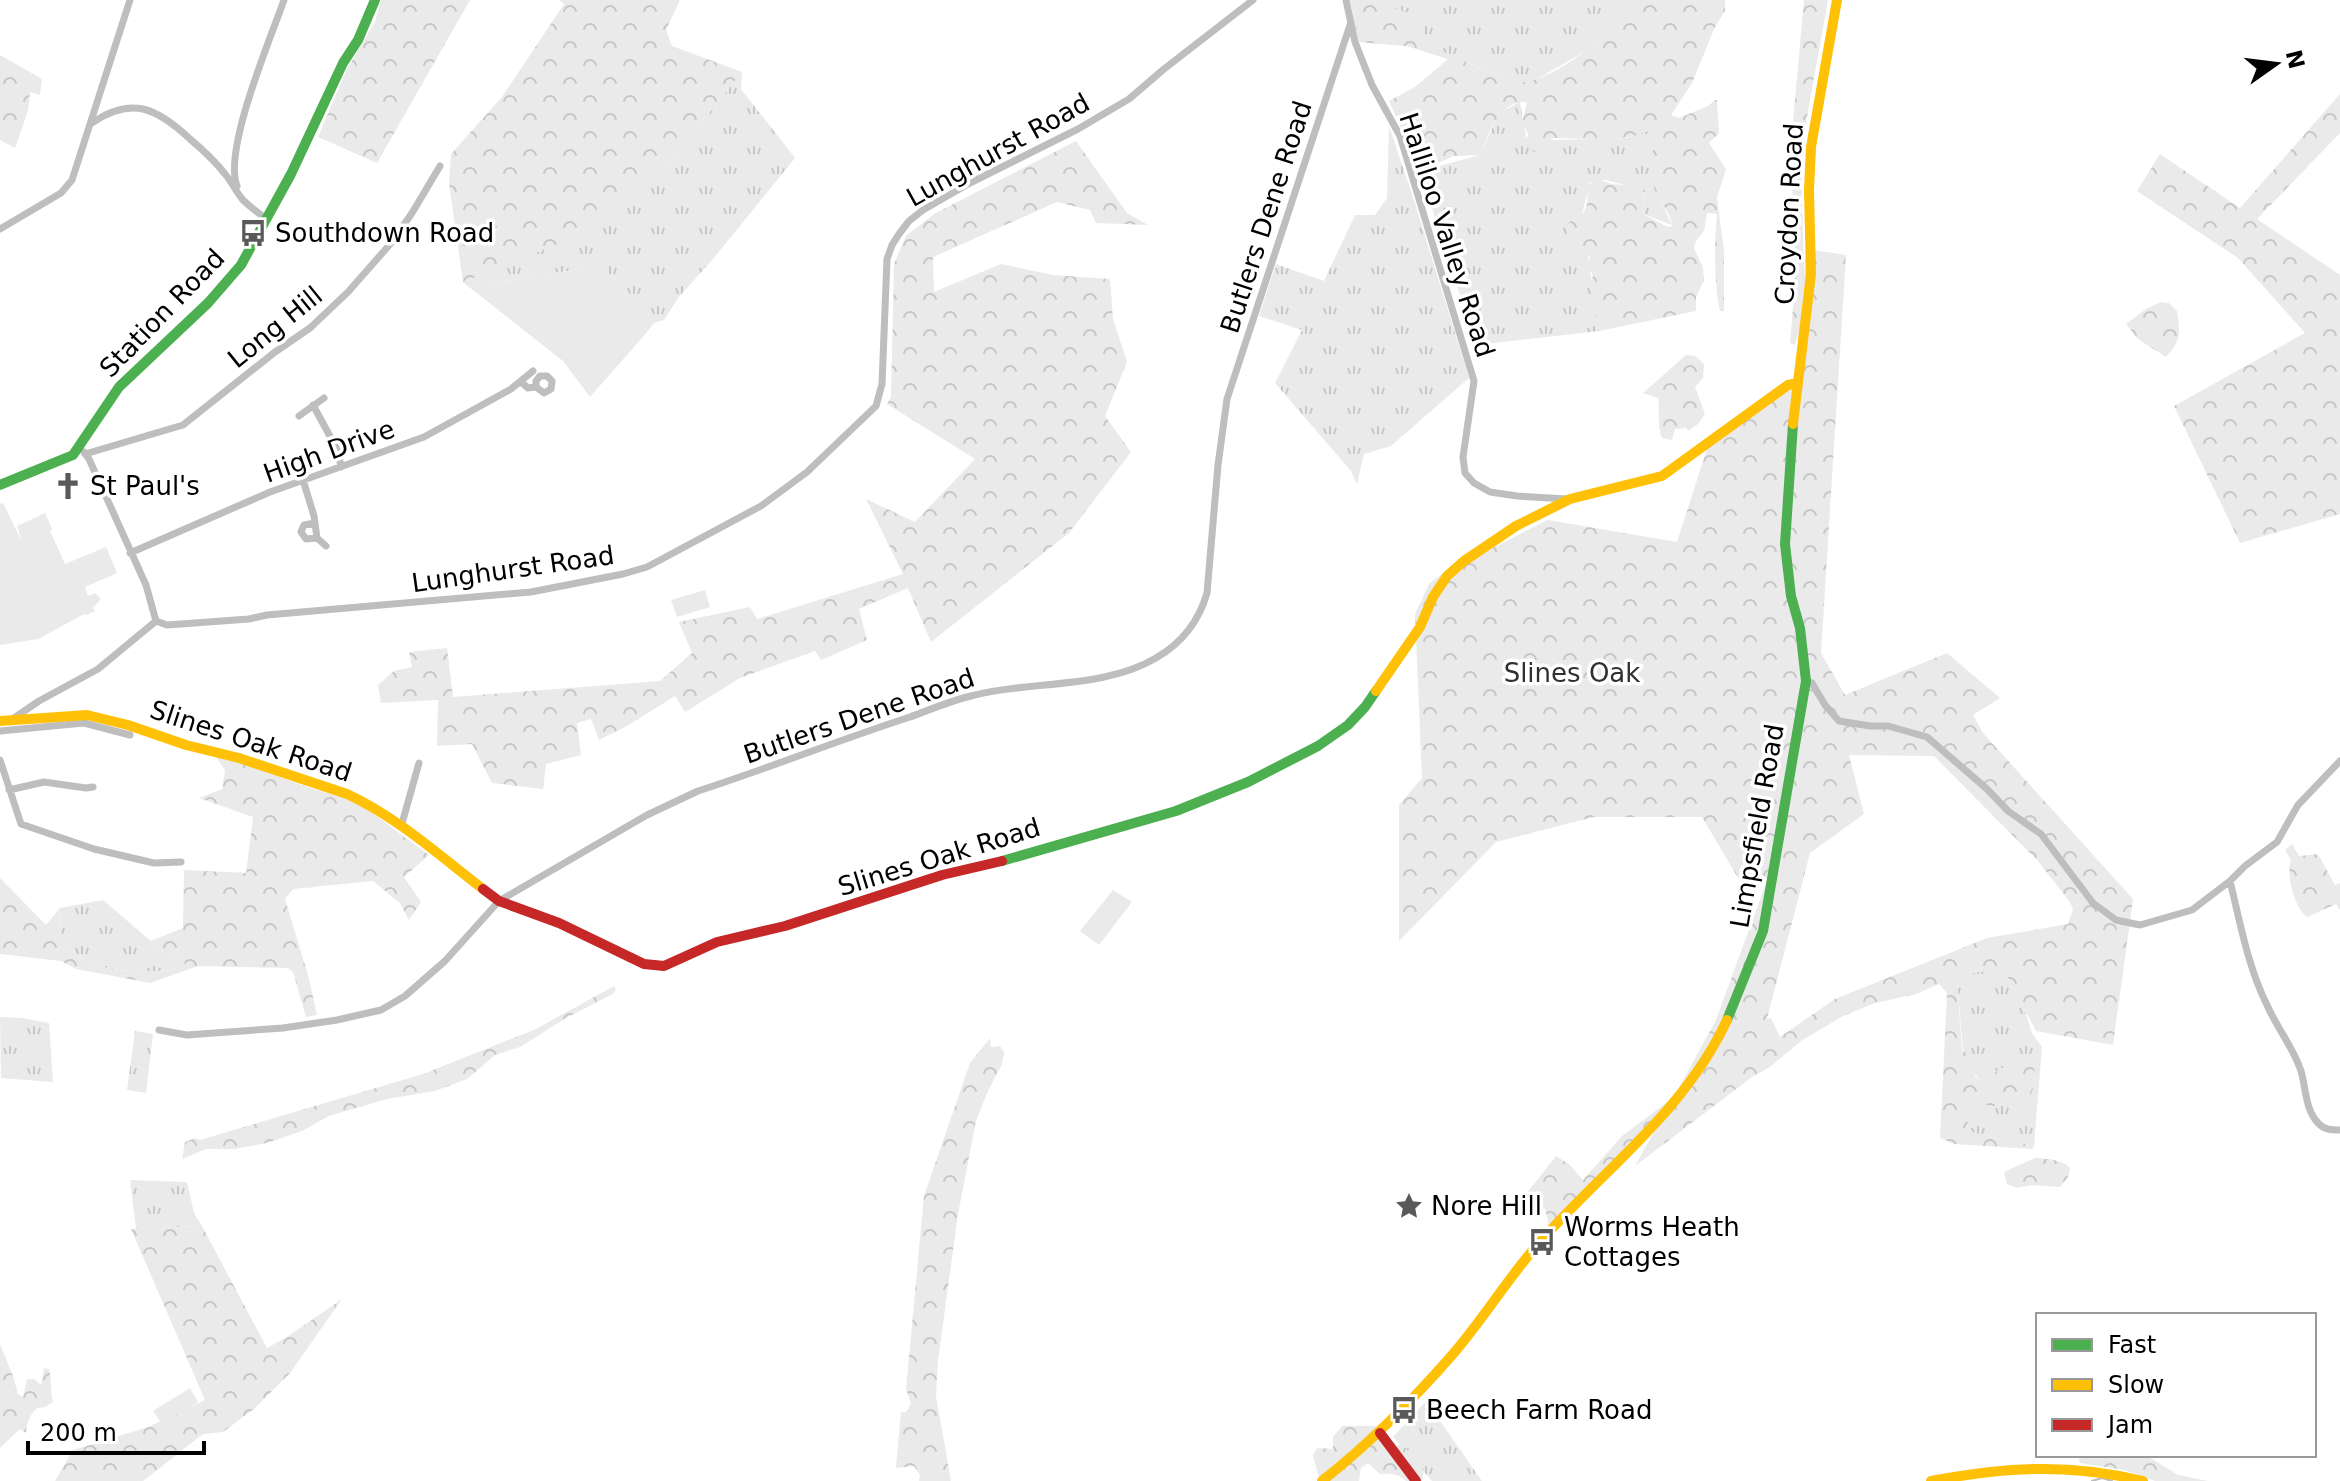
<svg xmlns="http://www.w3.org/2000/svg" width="2340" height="1481" font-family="'DejaVu Sans',sans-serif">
<defs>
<pattern id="grass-tufts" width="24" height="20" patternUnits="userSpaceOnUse" patternTransform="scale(2)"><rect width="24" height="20" fill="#eaeaea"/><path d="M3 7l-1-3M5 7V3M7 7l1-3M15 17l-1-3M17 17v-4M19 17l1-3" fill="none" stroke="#c7c7c7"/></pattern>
<pattern id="forest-crowns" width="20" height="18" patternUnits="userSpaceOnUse" patternTransform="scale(2)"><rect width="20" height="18" fill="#eaeaea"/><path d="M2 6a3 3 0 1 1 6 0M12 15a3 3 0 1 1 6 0" fill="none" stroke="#c7c7c7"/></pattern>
</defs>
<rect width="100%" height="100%" fill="#fff"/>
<path fill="url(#grass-tufts)" d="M1350 0H1629L1626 10 1615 26 1584 52 1539 78 1525 83 1512 82 1467 62 1449 59 1407 46 1359 42Z
M742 72 741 89 795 158 713 259 678 298 664 320 654 323 648 331 643 326 649 313 605 270 602 257H593L586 268 469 287 463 282 583 233 668 164Z
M1520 102 1526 137 1541 155 1551 140 1627 138 1653 129 1654 186 1672 225 1643 214 1645 190 1605 180 1590 183 1582 215 1599 331 1476 345 1420 171 1480 155 1499 113Z
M1389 126 1414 200 1469 378 1391 446 1364 454 1357 484 1351 471 1275 383 1302 330 1259 316 1276 264 1324 281 1355 215H1375L1387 198Z
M103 900 166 954 183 957 187 969C148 972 77 979 61 933 58 926 60 916 60 908Z
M2004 969 2024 1007 2032 1033 2042 1047 2034 1146 1970 1132 1967 1125 1979 1100 1990 1107 2027 1099 2017 1059 1980 1082 1963 1051 1957 980 1969 973Z
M0 1017 22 1018 49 1023 53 1082 1 1078Z
M135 1031 153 1034 146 1093 127 1090Z
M130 1180 187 1182 194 1213 202 1226 136 1229Z
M1426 1401 1482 1481H1432L1393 1437Z"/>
<path fill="url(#forest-crowns)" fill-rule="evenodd" d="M381 0H470L377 163 318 137 347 69 375 22Z
M559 0H680L666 30 672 46 742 72 668 164 583 234 463 282 449 183 451 154 502 97 564 4Z
M1350 0H1371L1418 16 1428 45 1512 82C1514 82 1524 83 1525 82 1557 78 1620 30 1629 0H1725V11L1715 27 1692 83 1671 115 1679 118 1708 106 1715 100H1717L1719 133 1709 143 1726 169 1717 197 1724 252V311H1720C1714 281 1714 245 1717 214L1707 213 1704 231 1696 241 1694 248 1703 268 1704 280 1696 297V311L1599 331 1590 283 1593 276 1588 265 1590 257 1570 246 1566 225C1571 220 1579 218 1583 213 1589 207 1587 193 1588 185L1599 180 1612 184 1634 186 1645 190 1643 214 1668 227 1672 226C1672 212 1657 201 1654 187 1650 169 1654 148 1653 129 1623 144 1586 138 1553 138L1551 140V145L1541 156 1533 151 1526 141 1528 134 1522 123 1527 102C1498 101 1490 132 1480 155L1454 156 1420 171 1389 101 1415 87 1448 59 1407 46 1359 42Z
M1804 0H1828L1807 117 1801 168 1804 270 1807 249 1846 255 1821 653 1845 695 1947 653 2000 698 1973 715 1983 733 2133 899 2113 1045 2036 1031 2004 970 1969 973 1957 980 1962 1051 1982 1059 1975 1076 1980 1081 2017 1059H2033C2036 1075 2035 1085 2027 1099L1990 1107 1979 1101 1967 1125 1970 1132 2034 1146 2032 1149 1954 1144 1940 1138 1947 993 1939 984 1916 994 1875 1003 1843 1016 1801 1041 1770 1067 1752 1077 1635 1166 1667 1109 1550 1229 1545 1209 1523 1198 1556 1156 1569 1164 1583 1180 1622 1136 1674 1097 1716 1020 1768 878 1741 883 1702 817H1594L1496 842 1399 941V805L1422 778 1415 614 1429 584 1443 573 1548 520 1677 542 1707 449 1795 379 1799 331 1795 345 1790 343C1793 310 1796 277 1795 244 1795 223 1792 203 1792 182 1793 166 1799 150 1795 133H1792ZM1849 755 1934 756 2037 860 2070 902 2073 909 2068 924 1987 938 1835 999 1780 1037 1771 1018 1767 1019 1810 853 1864 814Z
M0 55 42 79 40 95 30 92 28 111 15 148 0 140Z
M2340 94V133L2257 219 2340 275V514L2240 543 2174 406 2305 333 2238 258 2137 191 2160 154 2240 208Z
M1076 141 1127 213 1148 225 1096 223 1090 210 1057 202 933 257 934 292 1001 264 1053 275 1110 279 1113 319 1127 362 1105 416 1131 452 1069 533 931 642 908 588 859 609 867 640 821 660 815 651 740 678 685 712 675 696 627 726 599 740 591 719 577 723 581 755 546 764 543 789 492 783 472 744 437 746 438 700 381 703 378 685 394 671 412 667 409 652 447 648 453 697 660 681 692 653 679 622 750 607 757 619 903 574 866 499 915 522 975 459 887 404 891 397 894 264 906 236 934 214Z
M2161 302 2169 303 2177 311C2180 333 2182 340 2166 357L2138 339 2126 324 2146 309Z
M1686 355 1695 356 1704 364 1703 378 1695 387 1705 414 1698 424 1688 431 1686 428 1675 429 1672 440 1662 438C1657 425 1660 413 1658 398L1643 393Z
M213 753 313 789 356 801 429 855 404 877 421 902 409 920 400 903 373 881 293 889 285 899 308 975 317 1015 306 1017 293 972 288 968 198 966 150 983 76 969 61 961 0 954V878L46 925 60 908C60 916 58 926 61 933 77 979 147 972 186 969L183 957 166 954 151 941 183 928 184 870 246 873 253 817 199 798 222 789 225 770Z
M2292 844 2299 856 2318 854 2335 885 2340 883V910L2336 904 2307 917C2294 907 2286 875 2291 860L2285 850Z
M614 986 616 990 613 994 566 1018 520 1047 495 1055 467 1079 435 1091 387 1099 329 1116 302 1131 267 1143 234 1149H206L182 1159 185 1142 195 1138 200 1140 423 1074 536 1029Z
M990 1038 991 1047 1000 1046 1004 1052 1002 1064 987 1093 976 1121 958 1214 938 1360 936 1396 951 1481H919L920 1475 914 1466 896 1468 901 1412H906L911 1404 906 1389 924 1196 970 1063Z
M2035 1158C2048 1159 2061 1159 2070 1168L2068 1177 2060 1187 2032 1185 2017 1188 2007 1184 2004 1172Z
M202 1226 267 1348 287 1337 342 1299 290 1373 254 1409 223 1432 203 1434 143 1481H55L73 1450 148 1427 205 1400 131 1229Z
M0 1344 13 1376 18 1394 23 1397 27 1379H34L41 1385 44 1368 49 1369C52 1381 50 1391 53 1402L45 1407 37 1408C29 1416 27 1422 26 1433L20 1429 0 1448Z
M1342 1426H1376L1382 1438 1394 1447 1402 1444 1424 1469 1422 1481H1406C1400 1474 1389 1473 1380 1474L1368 1463 1361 1468 1359 1481H1320L1313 1455 1317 1448 1333 1449V1437Z
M2078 1455H2146L2178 1475 2208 1481H2155L2124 1470 2080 1463Z"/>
<path fill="#eaeaea" d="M598 256 602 257 605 270 650 313 643 326 648 331 590 397 563 361 469 287 586 268 593 257Z
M3 503 22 542 17 526 45 513 52 529 50 531 65 564 106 547 117 573 85 587 88 596 95 593 101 599 93 608 95 611 86 615 84 614 38 639 0 645V504Z
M705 590 710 607 677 617 671 600Z
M1113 890 1132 902 1099 945 1080 931Z
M190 1388 198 1402 162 1424 153 1411Z"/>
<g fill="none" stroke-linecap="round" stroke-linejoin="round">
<path stroke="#bcbcbc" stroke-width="2" d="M2092 1481 2102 1478 2112 1481"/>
<path stroke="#bebebe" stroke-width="7" d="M1346 0 1355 42 1372 85 1400 136 1474 381 1463 457 1465 473 1474 483 1490 492 1517 496 1567 499
M92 123C132 95 158 109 190 139 203 150 215 161 225 174 232 182 236 192 243 200 250 207 259 213 267 220
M237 186C223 150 270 40 284 0
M0 229 61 193 72 180 130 0
M521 382 528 388 536 387 544 393 551 389 552 381 547 376H540L536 381V387
M313 405 338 451 341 467
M299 416 324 398
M84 452 89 459 146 585 156 621
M85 454 183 425 275 352 310 328 348 292 392 242 412 213 440 166
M303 480 314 516 317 538 326 546
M315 523 304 525 301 532 306 539 317 538
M130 553 270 492 424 437 511 389 533 371
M1806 681 1812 683 1825 705 1839 721 1870 726H1888L1927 737 1987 789 2008 811 2041 834 2093 903 2116 920 2140 925 2192 910 2230 881 2245 866 2277 842 2298 805 2340 761
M14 718 39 701 98 669 156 621 167 625 249 619 267 615 531 592 623 574 647 567 761 506 807 472 876 406 882 384 887 259 892 245 899 234 909 221 923 210 968 184 1078 129 1129 99 1164 69 1253 0
M0 731 84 723 130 735
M0 760 21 824 94 849 154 863 181 862
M9 790 44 782 86 788 93 787
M401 827 419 763
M2230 881C2240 922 2248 967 2267 1005 2277 1028 2293 1047 2301 1071 2306 1088 2305 1109 2318 1123 2324 1130 2332 1130 2340 1130
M159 1030 187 1035 283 1028 337 1020 381 1010 405 996 445 961 499 901 647 815 698 791C769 768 839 740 910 717 929 710 948 702 967 697 1028 680 1102 690 1156 658 1182 643 1199 621 1207 593L1218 465 1227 399 1351 22"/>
<path stroke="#4caf50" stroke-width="10" d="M0 485 73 455 119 387 208 303 241 265 291 174 343 63 358 40 375 0
M1002 861 1176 811 1248 782 1318 746 1348 725 1365 707 1376 691
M1727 1020 1763 931 1806 681 1800 628 1791 596 1785 544 1793 424"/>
<path stroke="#ffc107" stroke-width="10" d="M1793 424 1811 274 1809 190 1811 147 1837 0
M1376 691 1420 627 1433 597 1447 576 1464 561 1516 526 1570 499 1662 476 1788 385 1798 383
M0 721 87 715 128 725 186 745 239 758 347 794C397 817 440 856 483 889
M1322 1481C1370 1443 1413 1400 1453 1354 1484 1318 1508 1278 1539 1243 1604 1169 1685 1111 1727 1020
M1931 1481C2005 1467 2069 1463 2143 1481"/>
<path stroke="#c62828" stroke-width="10" d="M483 889 499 901 559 923 644 964 664 966 717 942 785 926 942 875 1002 861
M1380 1433 1416 1481"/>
</g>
<defs>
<g id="bus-bare" transform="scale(2.16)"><path d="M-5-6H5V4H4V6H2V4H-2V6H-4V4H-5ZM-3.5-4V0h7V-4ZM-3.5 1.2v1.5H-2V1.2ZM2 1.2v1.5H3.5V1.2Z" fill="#595959" stroke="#fff" stroke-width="2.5" paint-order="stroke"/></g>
<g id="church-bare" transform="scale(2.16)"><path d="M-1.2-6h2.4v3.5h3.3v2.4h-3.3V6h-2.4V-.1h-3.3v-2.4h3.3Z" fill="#595959" stroke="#fff" stroke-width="2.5" paint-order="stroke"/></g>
<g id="sight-bare" transform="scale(2.16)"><path d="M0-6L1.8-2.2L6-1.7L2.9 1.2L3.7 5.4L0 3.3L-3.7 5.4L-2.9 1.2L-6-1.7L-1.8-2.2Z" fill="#595959" stroke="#fff" stroke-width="2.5" paint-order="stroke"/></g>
</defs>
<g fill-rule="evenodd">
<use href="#bus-bare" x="253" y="233"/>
<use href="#church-bare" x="68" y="486"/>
<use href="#sight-bare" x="1409" y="1206"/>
<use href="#bus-bare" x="1542" y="1242"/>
<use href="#bus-bare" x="1404" y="1410"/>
</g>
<g text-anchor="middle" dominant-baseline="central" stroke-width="7" stroke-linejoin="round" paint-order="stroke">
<g font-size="26" fill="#000" stroke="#fff">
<text transform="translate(998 150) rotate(-29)">Lunghurst Road</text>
<text transform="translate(1789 214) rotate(-87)">Croydon Road</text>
<text transform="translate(1266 217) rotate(-72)">Butlers Dene Road</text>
<text transform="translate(1447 235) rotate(72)">Halliloo Valley Road</text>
<text transform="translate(162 313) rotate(-46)">Station Road</text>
<text transform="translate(275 327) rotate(-39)">Long Hill</text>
<text transform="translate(329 451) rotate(-20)">High Drive</text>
<text transform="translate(513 569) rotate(-8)">Lunghurst Road</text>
<text transform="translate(859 716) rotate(-19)">Butlers Dene Road</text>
<text transform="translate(251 741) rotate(18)">Slines Oak Road</text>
<text transform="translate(1757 826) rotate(-80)">Limpsfield Road</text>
<text transform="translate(939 857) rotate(-17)">Slines Oak Road</text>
</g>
<g font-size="26" fill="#000" stroke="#fff" text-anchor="start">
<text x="275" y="233">Southdown Road</text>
<text x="90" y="486">St Paul's</text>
<text x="1431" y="1206">Nore Hill</text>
<text x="1564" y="1227">Worms Heath<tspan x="1564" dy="30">Cottages</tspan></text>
<text x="1426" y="1410">Beech Farm Road</text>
</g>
<g font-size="26" fill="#303030" stroke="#fff">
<text x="1572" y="673">Slines Oak</text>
</g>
</g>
<rect x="2036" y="1313" width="280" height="144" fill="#ffffff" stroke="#999999" stroke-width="2"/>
<rect x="2052" y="1339" width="40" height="12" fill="#4caf50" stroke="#999999" stroke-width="2"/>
<text x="2108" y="1353" font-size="24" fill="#000000">Fast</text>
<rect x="2052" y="1379" width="40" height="12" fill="#ffc107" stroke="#999999" stroke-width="2"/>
<text x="2108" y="1393" font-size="24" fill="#000000">Slow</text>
<rect x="2052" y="1419" width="40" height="12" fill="#c62828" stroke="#999999" stroke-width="2"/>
<text x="2108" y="1433" font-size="24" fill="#000000">Jam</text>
<g transform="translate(2276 64) rotate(76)" stroke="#ffffff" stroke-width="6" paint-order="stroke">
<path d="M0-6L14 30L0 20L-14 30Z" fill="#000000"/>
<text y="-12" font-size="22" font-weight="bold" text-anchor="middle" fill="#000000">N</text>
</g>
<path d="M28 1441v12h176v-12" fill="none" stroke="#000000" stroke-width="4"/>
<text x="40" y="1441" font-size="24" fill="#000000" stroke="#ffffff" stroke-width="6" paint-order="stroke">200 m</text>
</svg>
